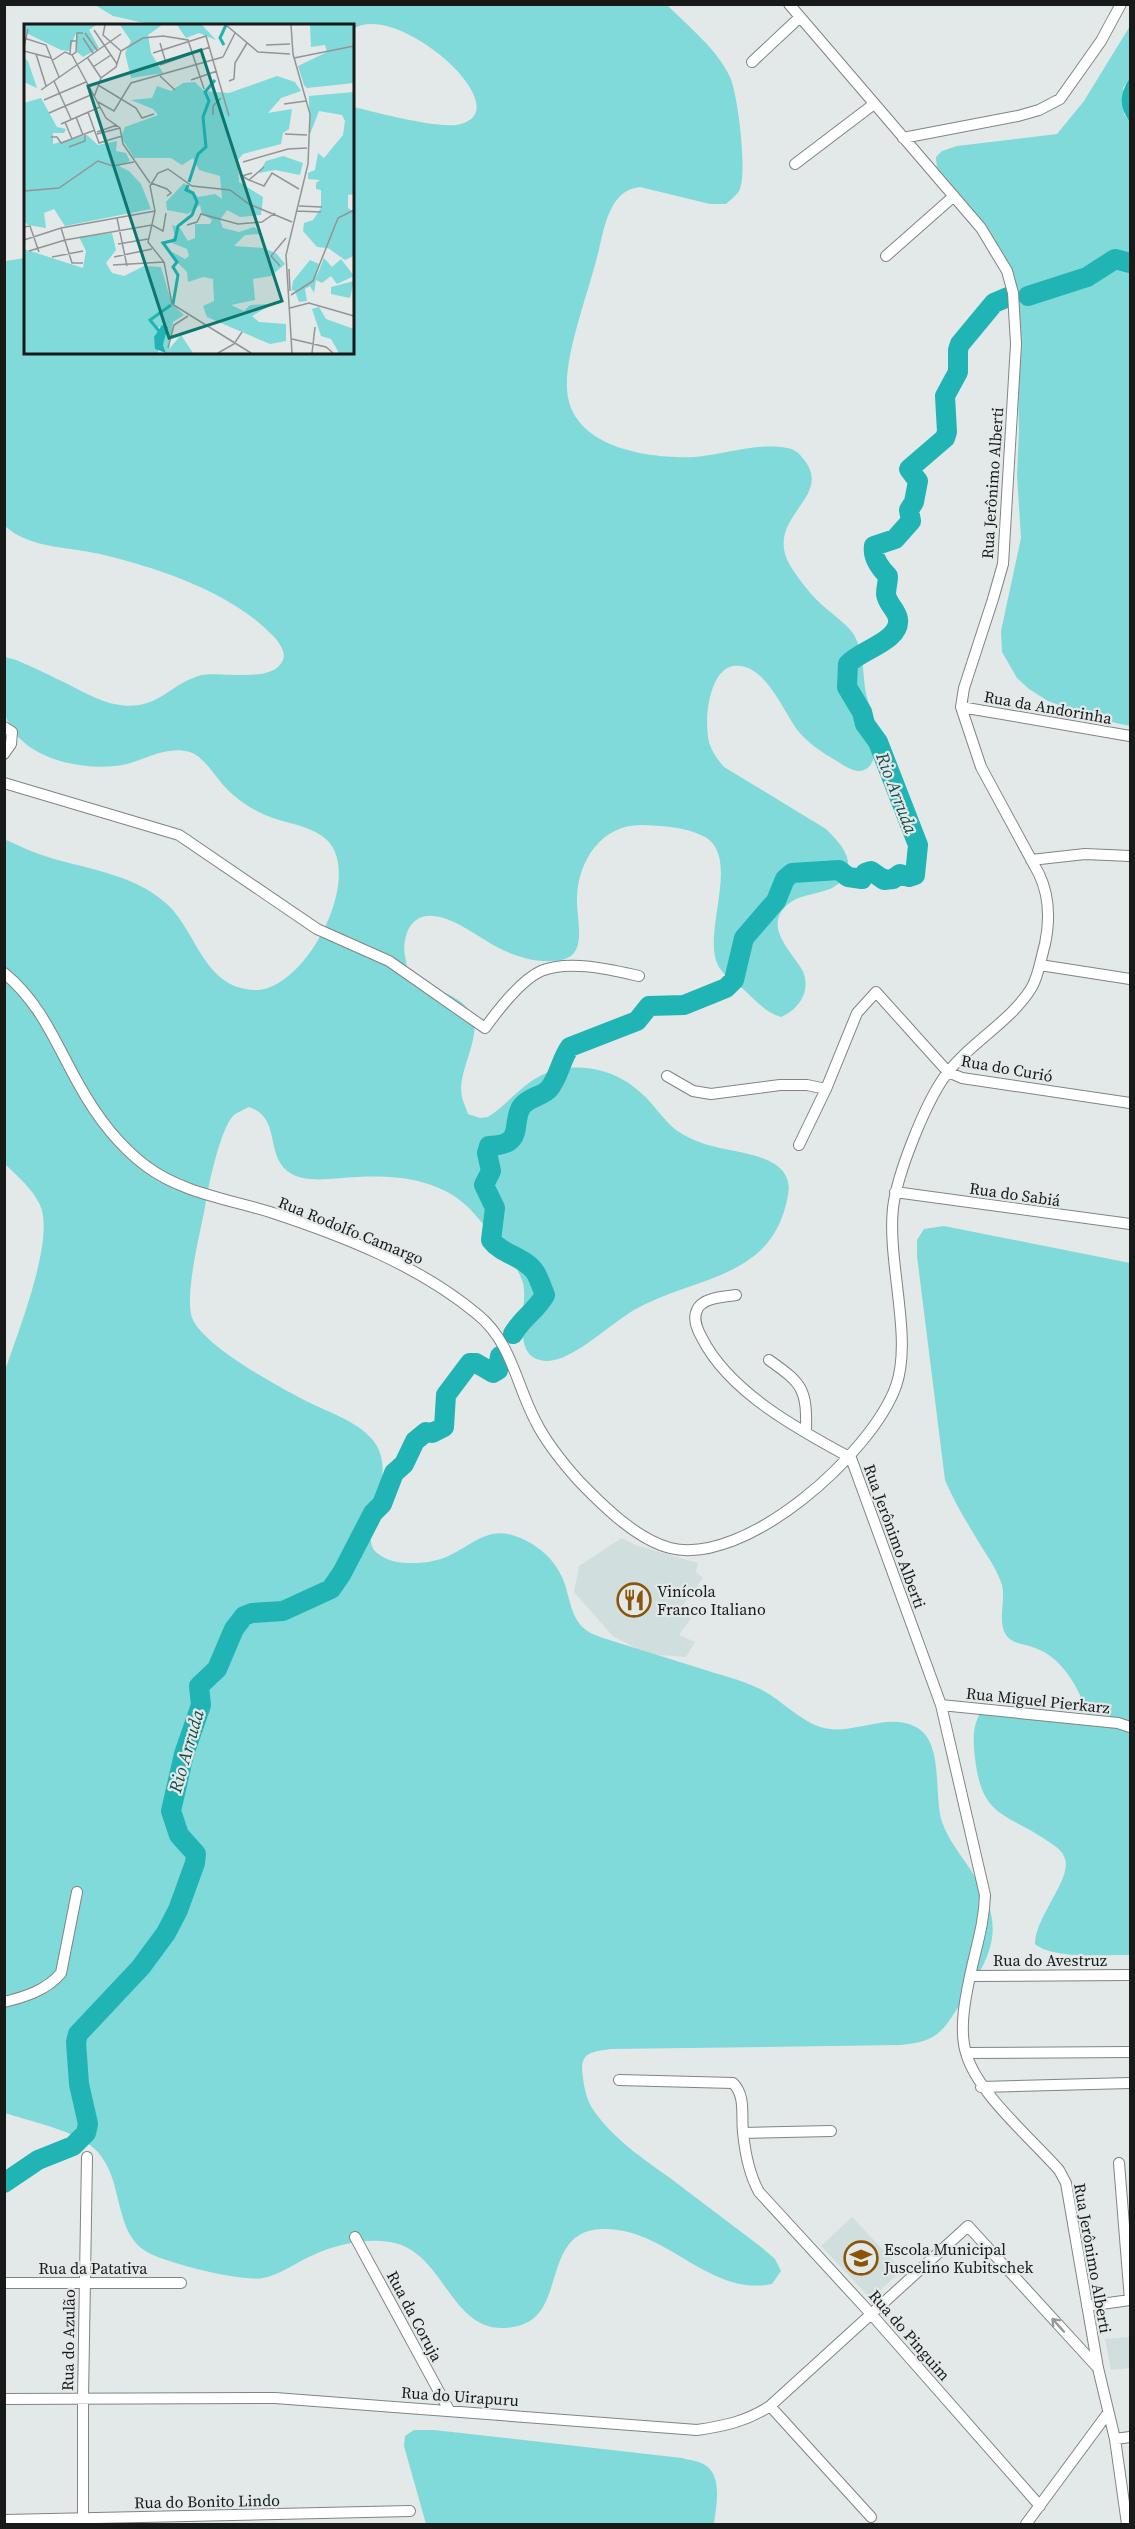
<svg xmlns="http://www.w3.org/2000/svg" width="1135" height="2529" font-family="'Source Serif 4',serif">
<rect width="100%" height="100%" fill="#e3e8e8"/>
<path fill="#d0dede" d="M622 1538 638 1546 698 1563 696 1572 703 1578 680 1609 691 1618 679 1635 695 1642 686 1657 647 1654 613 1636 574 1592 579 1566Z
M852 2217 902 2270 871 2299 821 2246Z
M1130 2337V2368L1111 2370 1105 2339Z"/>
<path fill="#7fdad9" d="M95 5H667C688 26 717 49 730 77 738 95 748 175 739 191 736 196 730 200 726 204H710L640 187C610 190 605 225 599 249 590 289 565 351 567 389 570 448 649 459 695 457 724 455 758 442 787 448 795 449 800 454 805 461 834 500 758 519 793 570 801 582 811 595 822 605 832 614 844 622 852 632 865 651 862 671 866 693 869 708 875 723 876 738 877 747 875 764 866 769 858 774 847 768 840 763 825 754 810 745 799 732 783 712 765 661 733 666 708 671 704 722 709 742 712 752 717 759 724 767L826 829C840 843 853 856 847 877 842 881 837 885 832 888 817 895 797 894 785 907 765 928 791 951 801 968 813 988 800 1009 781 1017 764 1012 756 1000 742 988 734 981 721 974 717 963 703 929 742 855 703 836 683 826 662 826 641 825 601 825 578 861 577 898 576 914 585 943 572 955 566 960 558 961 551 961 531 962 512 955 495 946 473 934 426 895 408 930 405 937 403 948 405 956 406 960 406 966 408 969 423 991 457 990 471 1013 484 1035 456 1072 462 1097 463 1102 466 1108 468 1114L480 1118 488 1117C507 1105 521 1085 542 1075 575 1060 615 1068 641 1093 654 1104 663 1120 676 1130 695 1143 713 1147 735 1151 759 1156 794 1163 788 1195 773 1281 695 1275 634 1310 611 1323 572 1362 546 1361 508 1359 529 1305 523 1283 518 1267 507 1253 496 1240 484 1226 473 1209 457 1198 423 1175 382 1175 342 1178 327 1179 306 1182 292 1174 263 1158 283 1118 249 1107 244 1110 237 1112 233 1116 220 1130 208 1187 205 1207 200 1234 186 1288 191 1314 196 1343 281 1388 308 1402 328 1412 356 1421 371 1438 404 1473 354 1535 377 1553 387 1561 398 1563 411 1563 423 1563 434 1562 446 1557 468 1548 486 1527 512 1535 535 1542 556 1559 564 1582 570 1598 571 1619 586 1630 591 1634 598 1636 603 1638 636 1648 669 1659 702 1669 721 1675 741 1680 758 1688 780 1698 797 1719 820 1727 850 1737 885 1712 914 1726 945 1740 933 1794 942 1822 948 1839 960 1854 970 1869 1006 1924 996 1949 962 2001 943 2031 938 2042 900 2045L611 2049C589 2052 579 2053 583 2078 584 2088 587 2100 592 2108 612 2138 642 2158 670 2178 700 2201 731 2224 761 2247L775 2259 781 2271 772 2284C709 2297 665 2226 602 2229 540 2231 568 2314 518 2326 450 2343 448 2251 390 2242 365 2238 334 2245 311 2256 295 2263 280 2275 263 2278 241 2282 166 2263 147 2252 110 2230 127 2173 90 2145 69 2129 29 2121 5 2113L4 1374C16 1336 56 1240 40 1205 33 1189 17 1176 5 1164L4 839C16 844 27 850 39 854 81 869 133 872 168 905 197 933 204 987 253 990 303 994 364 880 328 841 314 827 291 824 273 818 256 812 238 801 226 788 215 777 205 757 190 752 167 746 149 758 127 764 87 773 21 760 6 717 1 703 5 673 5 657L16 660C30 666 44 672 57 679 78 688 97 702 120 705 158 711 170 683 202 675 224 671 273 684 283 660 287 651 276 638 270 633 230 592 158 568 104 555 73 547 29 549 5 526V261L25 258 26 352H352L353 107C377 112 439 130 461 124 520 108 397 0 353 29L352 26 153 25 113 16Z
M1130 26V78L1123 88 1124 114 1130 122V726L1098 719 1048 701 1029 689 1017 678 1002 652 1001 631 1021 538 1017 475 1019 431 1016 295 1011 270 947 184 937 169 936 157 942 151 957 146 1057 134 1084 101Z
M944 1226 1130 1263V1955C1105 1954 1054 1960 1035 1944 1035 1917 1072 1879 1065 1859 1063 1851 1055 1846 1049 1842 1006 1812 982 1819 975 1758 973 1739 972 1726 982 1710L1078 1718 1087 1713C1079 1688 1062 1657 1035 1648 1025 1644 1012 1644 1006 1635 997 1621 1006 1601 1002 1585 998 1572 990 1560 983 1549 969 1526 955 1504 945 1480L917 1256V1240L924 1229Z
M414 2430H434L682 2458C689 2460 699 2461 705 2465 723 2476 716 2507 714 2524H426L404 2446 405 2436Z"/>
<path fill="#20b4b4" d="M1130 78V122C1119 107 1119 94 1130 78Z"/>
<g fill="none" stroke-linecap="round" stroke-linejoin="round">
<path stroke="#20b4b4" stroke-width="20" d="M1028 296 1087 277 1115 259 1130 263
M513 1334C522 1318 536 1311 545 1295 542 1288 539 1278 535 1272 524 1256 502 1255 491 1240L495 1208 484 1185 491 1171 487 1153 489 1146C527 1145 510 1122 522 1106 529 1097 543 1096 549 1089 559 1077 561 1059 570 1047L637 1021 649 1006 684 1005 726 988 734 980 744 938 776 901 785 879 792 873 839 870 848 877 862 879 865 873 871 871 884 880 893 879 900 874 909 877 915 875 918 845 878 742 865 724 862 712 847 687 848 664C860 650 901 641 898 619 897 610 887 604 886 594 886 588 888 582 888 576 880 568 872 558 874 546L895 539 911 521 909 510 914 502 918 481 909 469 945 438 947 432 945 396 958 372V350L960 344 994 303 1008 297
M4 2183 38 2160 73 2146 86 2133 88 2124 79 2084 76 2042 78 2034 141 1967 166 1933 178 1910 195 1863 196 1854 179 1835 171 1811 184 1754 201 1705 199 1686 217 1669 234 1629 244 1616 252 1613 283 1611 331 1589 342 1573 373 1513 382 1504 394 1473 404 1464 415 1441 426 1432 432 1433 444 1427 446 1395 470 1363H476L493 1373 498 1370 500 1356"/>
<g stroke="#808484" stroke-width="12">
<path id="minor" d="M752 62 800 17
M903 138 1018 116 1039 110 1060 99 1101 41 1121 4
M795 164 874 104
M886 256 954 196
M961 707 1130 736
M4 727 12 732 11 744 4 754
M4 783 179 835 317 929 389 961 485 1028C498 1010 521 980 541 971 569 959 612 970 639 976
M1031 860 1085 854 1130 856
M1040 965 1130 979
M4 973C41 1003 56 1044 78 1083 95 1114 118 1145 146 1166 182 1193 228 1199 270 1212 343 1236 418 1265 477 1314 512 1342 516 1385 536 1422 547 1444 562 1462 578 1480 602 1505 636 1539 670 1548 746 1567 872 1453 896 1386 913 1338 887 1262 893 1208 897 1174 925 1104 945 1076 969 1043 1011 1022 1032 987 1039 974 1041 958 1045 944 1050 920 1050 897 1039 874L981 767 961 707 964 688 993 599 1003 564 1016 344 1013 293 1007 271 981 228 789 4
M667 1076 693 1091 711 1094 780 1085H807L826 1089
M799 1145 826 1089 857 1013 876 992 948 1072 962 1078 1130 1103
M895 1192 1130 1224
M736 1295C725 1297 705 1297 698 1308 692 1318 697 1329 702 1338 729 1392 799 1430 851 1458
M769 1360C803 1384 807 1389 806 1432
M851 1458 941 1705 985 1895C984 1925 976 1947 970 1976 965 1999 959 2030 966 2053 977 2093 1031 2138 1059 2170L1066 2183 1098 2368 1115 2439 1127 2524
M941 1705 1118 1723 1130 1727
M970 1976 1130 1975
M4 2002C25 1997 47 1990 61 1973L77 1892
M966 2053 1130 2052
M619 2080 733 2083C746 2096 741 2115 743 2132 745 2153 749 2174 759 2192L872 2315 1040 2506
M981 2087 1130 2083
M743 2133 831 2131
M1119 2163 1130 2300
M355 2237 449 2410
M4 2283H181
M1087 2306 1130 2300
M4 2399 275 2398 697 2430C725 2426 747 2421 770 2406L968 2226 1098 2368
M770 2406 871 2517
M1115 2439 1130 2437
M4 2520 410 2511
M83 2524V2399L87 2157
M1026 2524 1108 2413"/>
</g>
<use href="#minor" stroke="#fff" stroke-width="10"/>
</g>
<defs><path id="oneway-shaft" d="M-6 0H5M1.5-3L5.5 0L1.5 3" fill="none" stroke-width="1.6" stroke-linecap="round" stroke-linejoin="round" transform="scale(1.5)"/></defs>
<use stroke="#979898" href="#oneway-shaft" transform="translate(1058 2325) rotate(-132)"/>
<defs>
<g id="restaurant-ring" transform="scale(1.725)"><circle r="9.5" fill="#e3e8e8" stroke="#8b5406" stroke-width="1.5"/><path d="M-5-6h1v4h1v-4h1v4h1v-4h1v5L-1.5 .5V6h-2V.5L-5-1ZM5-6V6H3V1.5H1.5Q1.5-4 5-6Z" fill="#8b5406"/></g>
<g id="school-ring" transform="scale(1.725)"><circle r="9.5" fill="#e3e8e8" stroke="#8b5406" stroke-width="1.5"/><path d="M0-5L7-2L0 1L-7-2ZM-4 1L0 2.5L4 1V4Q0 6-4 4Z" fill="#8b5406"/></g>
</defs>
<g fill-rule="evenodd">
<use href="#restaurant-ring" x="634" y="1600"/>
<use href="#school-ring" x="861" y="2258"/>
</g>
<g text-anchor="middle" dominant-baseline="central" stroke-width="4.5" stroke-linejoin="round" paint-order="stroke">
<g font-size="16" fill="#181919" stroke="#e3e8e8">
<text transform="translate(992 483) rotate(-86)">Rua Jerônimo Alberti</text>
<text transform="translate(1048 707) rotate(10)">Rua da Andorinha</text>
<text transform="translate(1007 1068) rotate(10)">Rua do Curió</text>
<text transform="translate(1015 1194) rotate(8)">Rua do Sabiá</text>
<text transform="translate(351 1230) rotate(22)">Rua Rodolfo Camargo</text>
<text transform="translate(895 1536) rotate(70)">Rua Jerônimo Alberti</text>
<text transform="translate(1038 1700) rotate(6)">Rua Miguel Pierkarz</text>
<text x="1050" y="1960">Rua do Avestruz</text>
<text transform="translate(1093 2258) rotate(80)">Rua Jerônimo Alberti</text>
<text x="93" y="2268">Rua da Patativa</text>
<text transform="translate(415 2316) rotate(62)">Rua da Coruja</text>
<text transform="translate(910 2335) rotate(49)">Rua do Pinguim</text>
<text transform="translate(68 2340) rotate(-89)">Rua do Azulão</text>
<text transform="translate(460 2396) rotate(4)">Rua do Uirapuru</text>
<text transform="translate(207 2501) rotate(-1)">Rua do Bonito Lindo</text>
</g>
<g font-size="16" fill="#181919" stroke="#e3e8e8" text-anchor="start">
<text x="657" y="1591">Vinícola<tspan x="657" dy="18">Franco Italiano</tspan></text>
<text x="884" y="2249">Escola Municipal<tspan x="884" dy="18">Juscelino Kubitschek</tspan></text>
</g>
<g font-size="18" font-style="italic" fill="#124d4c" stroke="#e3e8e8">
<text transform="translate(897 793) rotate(69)">Rio Arruda</text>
<text transform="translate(186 1751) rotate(-74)">Rio Arruda</text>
</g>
</g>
<g transform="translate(24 24)">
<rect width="330" height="330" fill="#e3e8e8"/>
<path d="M0 1H72L65 6 75 24 59 33 53 28 52 9 45 27 37 26 0 8ZM96 1H138L124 11 127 29 139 49 107 54 101 29 107 17ZM153 1H178L192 16 175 9 162 14ZM286 1H330V59L283 64 280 61 274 42 303 28 301 21 287 23ZM0 34 4 37 13 64 0 58ZM253 52 271 58 277 67 257 74 244 89 268 85 265 105 259 109 257 120 219 130 214 136 215 158 239 173 237 191 216 193 203 186 196 196 199 204 215 208 230 203 238 210 221 211 210 222 240 224 253 230 261 240 247 252 229 255 231 276 207 281 220 287 226 281 249 280 228 292 235 298 262 300V317L246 320 183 293 179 282 190 277 189 255 179 253 164 258 163 248 147 232 148 228 161 235 165 232 163 225 146 218 151 212 148 201 156 204 164 217 171 214V200H186L188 196 178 190 176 181 164 190 143 186 142 178 160 159 174 173 191 170 198 175 196 152 175 146 169 134 158 141 147 134H110L97 113 101 103 134 91 129 85 107 76 128 74 133 62 147 67 159 59 171 58 180 67 205 69ZM330 68V170L324 171V184L330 188V232L321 236 304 224 293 223 279 207 280 199 289 196 297 184V166L292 165V159L296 156 284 155V149L291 146 294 129 300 134 319 111 321 97 318 91 295 87 286 110 285 77V72ZM17 74 33 103 42 105 40 109H29V120L63 111 74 121 93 117 92 127 102 129 106 137 95 142 105 147 117 160 127 185 41 202 30 185 20 189 22 204 4 201 0 197V79ZM259 132 279 139 276 151 251 146 235 149 242 137ZM88 209 92 226 82 239 88 249 100 252 120 242 137 243 148 280 160 291 149 298 145 325 157 311 169 329H142L139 321 144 303H135L130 316 135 329H0V225L59 244 62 227 55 213ZM300 234 308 243 317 235 330 252 313 260 307 252 298 259 292 256 290 269 286 262 281 265 283 277 275 278 271 267 268 266 267 269 269 257 286 236 295 240 292 254ZM330 257 326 274 307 270V263ZM295 283 302 295 330 305V329H315L307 315 297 312 288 285Z" fill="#7fdad9"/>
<path d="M138 301 144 303 139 321 142 329 131 325 130 313Z" fill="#20b4b4"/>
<path fill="none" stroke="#20b4b4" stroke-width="3" d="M200 21 196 14 202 1M165 158 174 130 182 123 179 93 185 77 181 68 191 56M149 280 154 251 149 243 153 238 139 219 151 216 154 202 168 191 173 178 169 169 162 166 164 161M135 307 126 296 147 281"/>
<path fill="none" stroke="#929595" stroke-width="1.5" d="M81 1 79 11 97 27M202 1 234 28 266 30M267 1 269 30 286 90 284 140 262 231 268 329M70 6 93 40M61 9 73 26M0 14 22 21 35 53M59 14 69 29M136 19 142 39M242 21 266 20M0 23 4 5M0 27 27 34M129 29 182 12 205 92M12 30 22 62M46 30 47 17H52M48 31 52 28 53 9H59M63 33 77 54M199 33 211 9M270 34 330 22M29 36 41 28 48 31 82 94 96 104 99 120 126 159M136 41 186 23M69 43 87 31M136 52 151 66M167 56 193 47M30 57 47 95M205 57 210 55 211 39 223 19M74 61 112 84 118 94 130 90M17 66 97 10M70 73 77 54 92 43 97 27 119 14 139 12 164 16 180 65M20 76 62 58M74 78 90 87 107 59 199 33M260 80 282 77M64 88 75 119 98 112M25 89 69 70M189 91V82L197 74M52 93 59 111M41 98 48 115M37 100 76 83M73 108 93 101M73 110 96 104M261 110 283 111M27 113H33L37 119 71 106M45 123 61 117V111M219 138 264 125 283 124M240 143 225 156 240 162 248 149 275 165M225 156 218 152 228 149M127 159 143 165 147 169 143 172M0 167 35 164 74 137 89 142 110 138M275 182 298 183M273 187 297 188M93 194 103 242M163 201 173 198 177 190 214 200 238 198 251 189M0 203 6 202 15 228M37 204 48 239H59M0 216 37 204 131 187M94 220 124 215M5 227 41 216 128 201 139 207 142 189M28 233 59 227M90 233 128 225M89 241 140 238M256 242 247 232 262 214M265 245 266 267M267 271 289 257 314 194 330 186M266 284 285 279 330 292M268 315 302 323 309 329M144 324 150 301 164 292M194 329 210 320 218 308M227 329 148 280 140 238 124 218 131 187 126 162 134 149 144 145 168 162 206 166 225 180 268 198M288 329 291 303"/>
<path fill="#0f766e" fill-opacity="0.15" stroke="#0f766e" stroke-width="3" d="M177 26 258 277 145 314 64 62Z"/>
<rect width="330" height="330" fill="none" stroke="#181919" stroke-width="3"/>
</g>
<rect width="1135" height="2529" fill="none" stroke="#181919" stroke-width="12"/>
</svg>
